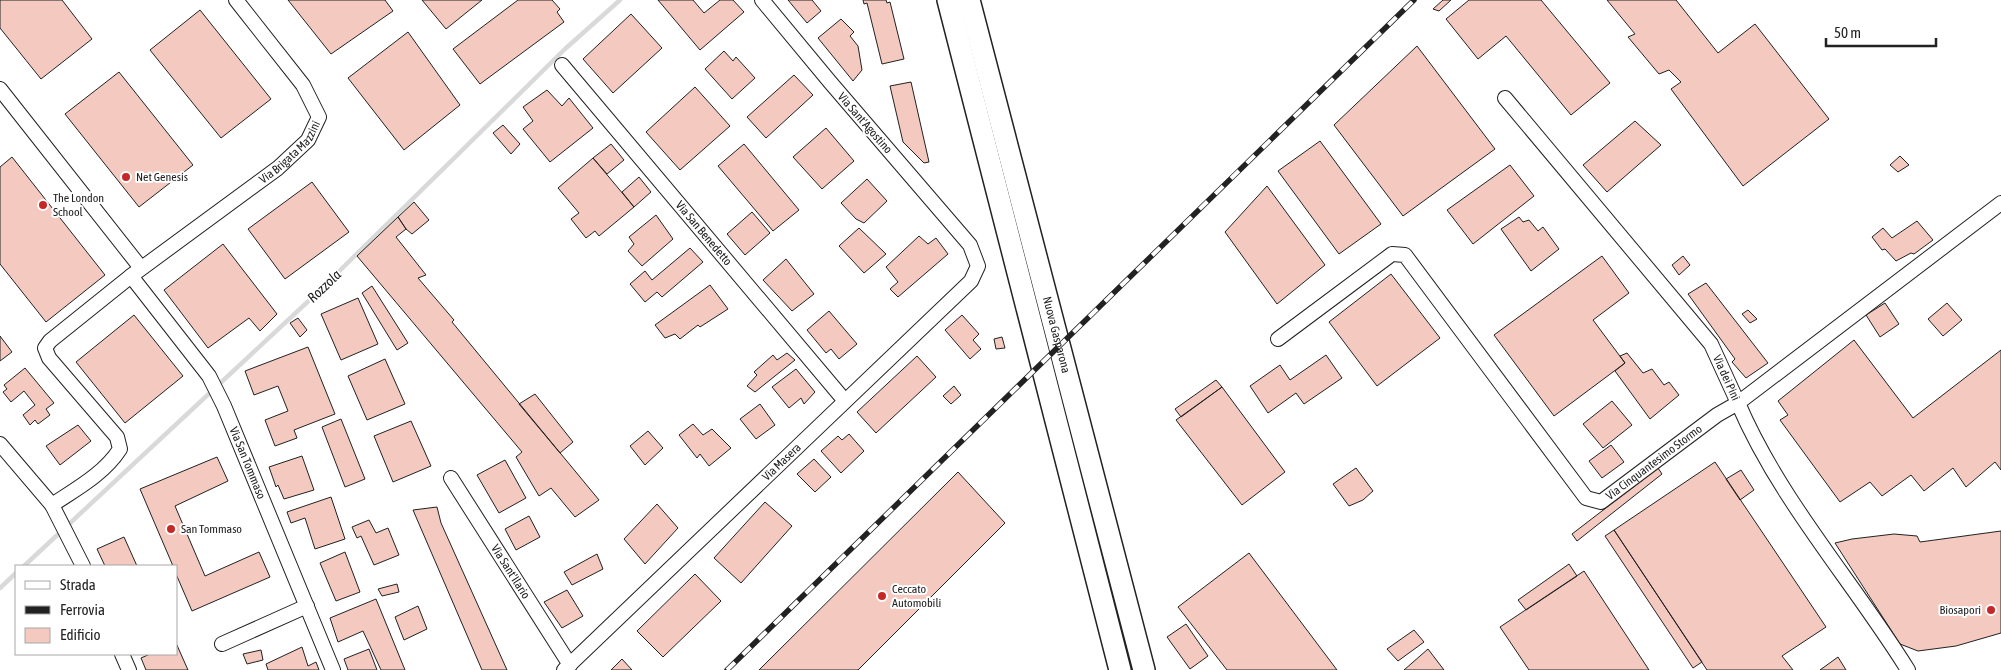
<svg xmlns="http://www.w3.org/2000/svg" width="2001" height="670" font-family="'Asap Condensed',sans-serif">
<rect width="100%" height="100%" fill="#fff"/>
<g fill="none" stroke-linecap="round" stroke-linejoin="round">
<path stroke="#d9d9d9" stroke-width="4.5" d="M24 566 316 294 565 49 620 0
M0 588 16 573"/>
</g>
<path fill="#f3c9c0" stroke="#222" d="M0 0H62L92 39 41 79 0 28Z
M288 0H385L393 11 331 54Z
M422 0H482L446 29Z
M518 0H552L560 9 557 12 564 22 480 84 453 49Z
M658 0H693L704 13 720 0H733L744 12 700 50Z
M788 0H812L821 11 807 23Z
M863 0H886L887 3 890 2 904 59 882 64 867 3 864 4Z
M1443 0H1451L1439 11 1433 9Z
M1469 0H1541L1610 83 1571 115 1506 36 1478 59 1446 19Z
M1607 0H1676L1718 53 1755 24 1829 119 1743 186 1671 89 1681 82 1669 70 1659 74 1628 37 1635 34Z
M200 10 271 99 221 138 150 50Z
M631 14 662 48 613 93 583 59Z
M841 19 854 32 850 36 858 46 862 70 853 81 818 38Z
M408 32 460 105 404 150 348 78Z
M1417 46 1495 149 1403 216 1334 125Z
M724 51 733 61 736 57 755 78 732 99 705 69Z
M119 72 193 165 139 207 65 114Z
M794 75 813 95 766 138 747 117Z
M911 82 929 162 924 163 903 142 890 86Z
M695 87 730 126 680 170 646 132Z
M547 90 562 106 569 98 593 128 550 162 523 129 533 121 523 107Z
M1635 121 1661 145 1607 192 1583 165Z
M503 125 520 144 511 154 493 133Z
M826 128 854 161 822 189 793 157Z
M1320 141 1381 224 1339 254 1278 171Z
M611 144 624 160 607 174 593 158Z
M744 144 799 210 773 231 718 166Z
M1900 156 1909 165 1898 172 1890 165Z
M12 157 105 275 46 322 0 264V167Z
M593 158 634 207 599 236 595 231 586 238 571 219 579 213 558 188Z
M1510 165 1534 196 1473 244 1447 210Z
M639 177 651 192 634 207 622 192Z
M867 179 887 201 864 223 856 219 841 203Z
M312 182 349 232 285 279 248 229Z
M1267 186 1325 265 1277 304 1225 232Z
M414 202 429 220 412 234 406 229 398 217Z
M752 212 770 233 745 255 727 234Z
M656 215 673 239 642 266 628 251 634 244 629 237Z
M398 217 406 229 396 237 426 275 418 278 454 320 452 322 599 500 575 517 551 488 539 496 516 457 522 452 357 256Z
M1519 217 1523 222 1529 220 1538 231 1543 227 1559 249 1531 271 1501 229Z
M1917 221 1933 240 1914 254 1911 253 1896 261 1885 249 1882 250 1872 237 1883 228 1892 238Z
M859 228 886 254 864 273 839 246Z
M919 236 928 244 936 238 948 254 898 297 890 289 898 282 886 267Z
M223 244 277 314 260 331 249 318 208 348 164 290Z
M690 248 703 262 662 297 657 292 645 302 630 284 645 271 652 280Z
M1602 256 1629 293 1593 320 1625 363 1554 416 1494 335Z
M1683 256 1690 265 1679 275 1672 265Z
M786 259 814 294 792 311 763 280Z
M1391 274 1440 338 1377 386 1329 322Z
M1706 283 1768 363 1746 378 1732 362 1735 359 1688 294Z
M710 285 728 309 700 327 698 325 680 339 675 334 665 338 655 325Z
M372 286 408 343 397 350 362 293Z
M358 298 378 344 341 360 321 314Z
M1885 303 1899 324 1880 337 1866 315Z
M1947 303 1962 320 1943 336 1928 319Z
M1748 310 1757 319 1750 323 1742 314Z
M829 311 857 344 839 359 831 349 826 353 807 330Z
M134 315 183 376 125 423 76 362Z
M962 315 979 334 973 340 981 349 970 359 945 330Z
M298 318 307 330 300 337 290 323Z
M0 336 12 352 0 361Z
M1002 337 1005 348 996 349 994 339Z
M1854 340 1913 418 2001 350V470L1995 462 1966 487 1953 468 1924 491 1911 475 1882 496 1870 482 1840 502 1780 420 1788 415 1778 401Z
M308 347 335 414 294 430 297 438 275 446 265 420 288 411 278 386 254 395 245 371Z
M787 353 795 360 755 392 747 386 757 375 754 372 773 355 777 360Z
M1627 353 1643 373 1652 369 1664 385 1669 382 1679 395 1650 419 1615 371 1625 363 1620 356Z
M1326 355 1342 378 1304 404 1296 393 1268 413 1250 386 1280 365 1290 380Z
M917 356 936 377 876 433 857 412Z
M385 359 405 404 367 420 348 376Z
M25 368 54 403 46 409 50 415 38 424 35 420 30 425 23 415 35 405 24 391 11 402 3 392 7 389 4 385Z
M796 369 815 392 804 404 801 398 789 408 772 387Z
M1216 380 1222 387 1181 417 1175 409Z
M954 386 961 395 951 404 943 396Z
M1222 387 1285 472 1242 505 1176 420Z
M535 394 573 442 560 453 519 404Z
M1612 401 1632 425 1603 448 1583 424Z
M760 404 775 425 756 439 740 419Z
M341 419 365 479 345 487 322 427Z
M411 421 431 466 393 482 374 436Z
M693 424 703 435 712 429 731 448 709 466 700 454 697 458 679 435Z
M78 425 91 441 60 465 46 446Z
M648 431 663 448 645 465 630 446Z
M849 434 864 451 841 473 821 451 838 436 842 440Z
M1611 445 1624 462 1602 478 1589 461Z
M302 456 314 490 284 499 278 485 276 487 269 467Z
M217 457 228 481 175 506 205 576 259 552 270 577 192 611 176 574V566H173L140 489Z
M814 459 831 477 815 492 797 474Z
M505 460 526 498 499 513 477 475Z
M1715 462 1826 627 1782 656 1793 670H1707L1614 530Z
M1356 468 1373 491 1363 500 1349 506 1333 484Z
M1658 468 1662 474 1577 541 1572 534Z
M1741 470 1754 490 1740 500 1726 479Z
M958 472 1005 523 858 670H759Z
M331 497 345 539 315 549 305 518 291 523 287 512Z
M765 502 792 526 741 583 714 558Z
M657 504 678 528 645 564 624 539Z
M437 507 441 523 507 670H482L413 510Z
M529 516 540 537 516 550 505 529Z
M369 520 376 533 388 528 399 555 374 565 361 536 357 538 352 527Z
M1614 530 1702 662 1693 668 1605 536Z
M2001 531V633L1956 646 1918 651 1900 644 1835 543 1852 539 1894 534 1917 536 1920 542Z
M124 537 137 566H105L97 549Z
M345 552 360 592 336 601 320 563Z
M1249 553 1337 670H1227L1178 607Z
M597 554 603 569 572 585 564 572Z
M1569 564 1577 576 1526 610 1518 600Z
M1584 571 1649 670H1529L1500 627Z
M695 574 721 601 663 657 637 631Z
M397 584 399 592 382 596 378 589Z
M567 590 583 616 562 628 544 602Z
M376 599 405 670H381L363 631 338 642 330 618Z
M418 606 427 629 404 640 395 617Z
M1186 624 1208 656 1190 669 1167 637Z
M1414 630 1424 642 1398 661 1387 649Z
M176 643 188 670H146L141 658 150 654H176Z
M302 647 308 666 316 662 319 670H268L266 664Z
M369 649 377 670H348L344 659Z
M1428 649 1444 670H1404Z
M261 650 263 660 247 664 243 654Z
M1838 657 1846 670H1820Z
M622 659 632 670H611Z"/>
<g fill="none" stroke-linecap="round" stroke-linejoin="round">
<g stroke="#222" stroke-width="16">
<g id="street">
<path id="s1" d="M562 65 845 401"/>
<path d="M0 89 141 268"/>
<path id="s2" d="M1505 98 1711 344 1738 403 2001 203"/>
<path id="s3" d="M131 276 209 376 224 406 333 670"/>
<path id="s4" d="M1278 339 1392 254 1405 255 1586 498 1601 502 1717 415 1738 403C1780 501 1852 580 1908 670"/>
<path d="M0 444 52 505 83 566"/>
<path id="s5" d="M451 478 570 665"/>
<path id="s6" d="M52 505C76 489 104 474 120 449L117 437 49 358 45 348 50 341 131 276 278 168 308 140 319 117 303 85 236 0"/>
<path d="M222 644 307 606"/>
<path d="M122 654 129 670"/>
<path id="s7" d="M564 670 971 281 978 266 970 245 830 82 762 0"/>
</g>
</g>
<g stroke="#222" stroke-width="24">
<g id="primary">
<path d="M948 0 1120 670"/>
<path id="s8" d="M969 0 1144 670"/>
</g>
</g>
<use href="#street" stroke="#fff" stroke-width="14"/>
<use href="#primary" stroke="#fff" stroke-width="21"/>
<g stroke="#222" stroke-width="5.5">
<path id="rail" d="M727 670 1414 0"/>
</g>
<use href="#rail" stroke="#fff" stroke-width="4" stroke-dasharray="11" stroke-linecap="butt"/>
</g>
<g fill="#c62828" stroke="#fff" stroke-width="2">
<circle cx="126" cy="177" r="5"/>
<circle cx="43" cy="205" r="5"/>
<circle cx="171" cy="529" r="5"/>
<circle cx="882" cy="596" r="5"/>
<circle cx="1991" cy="610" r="5"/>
</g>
<g text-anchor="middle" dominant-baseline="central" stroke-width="4" stroke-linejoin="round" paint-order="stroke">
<g font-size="12" fill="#222" stroke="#fff">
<text transform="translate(865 123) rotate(49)">Via Sant'Agostino</text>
<text stroke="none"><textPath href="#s6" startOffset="531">Via Brigata Mazzini</textPath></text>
<text stroke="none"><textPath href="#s1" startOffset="220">Via San Benedetto</textPath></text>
<text stroke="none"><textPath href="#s8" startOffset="346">Nuova Gasparona</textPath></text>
<text stroke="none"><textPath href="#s2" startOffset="358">Via dei Pini</textPath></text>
<text stroke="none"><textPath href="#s7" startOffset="301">Via Masera</textPath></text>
<text stroke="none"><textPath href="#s4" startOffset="540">Via Cinquantesimo Stormo</textPath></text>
<text stroke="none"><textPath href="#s3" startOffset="222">Via San Tommaso</textPath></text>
<text stroke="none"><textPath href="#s5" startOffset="111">Via Sant'Ilario</textPath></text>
</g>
<g font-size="12" fill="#222" stroke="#fff" text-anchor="start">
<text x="136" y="177">Net Genesis</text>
<text x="53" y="198">The London<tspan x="53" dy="14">School</tspan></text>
<text x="181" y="529">San Tommaso</text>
<text x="892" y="589">Ceccato<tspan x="892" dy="14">Automobili</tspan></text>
<text x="1981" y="610" text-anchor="end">Biosapori</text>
</g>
<g font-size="14" font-style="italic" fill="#222" stroke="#fff">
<text transform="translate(324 286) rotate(-44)">Rozzola</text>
</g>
</g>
<rect x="15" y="565" width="162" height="90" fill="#ffffff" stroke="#a7a7a7"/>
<rect x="25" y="581" width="25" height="8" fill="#ffffff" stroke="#a7a7a7"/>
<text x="60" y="590" font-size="15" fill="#222222">Strada</text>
<rect x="25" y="606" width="25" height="8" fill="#222222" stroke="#a7a7a7"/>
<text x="60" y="615" font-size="15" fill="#222222">Ferrovia</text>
<rect x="25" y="628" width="25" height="15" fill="#f3c9c0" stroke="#a7a7a7"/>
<text x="60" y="640" font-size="15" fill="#222222">Edificio</text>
<path d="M1826 38v8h110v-8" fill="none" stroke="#222222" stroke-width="2.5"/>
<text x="1834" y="38" font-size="15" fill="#222222" stroke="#ffffff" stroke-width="4" paint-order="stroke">50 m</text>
</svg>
